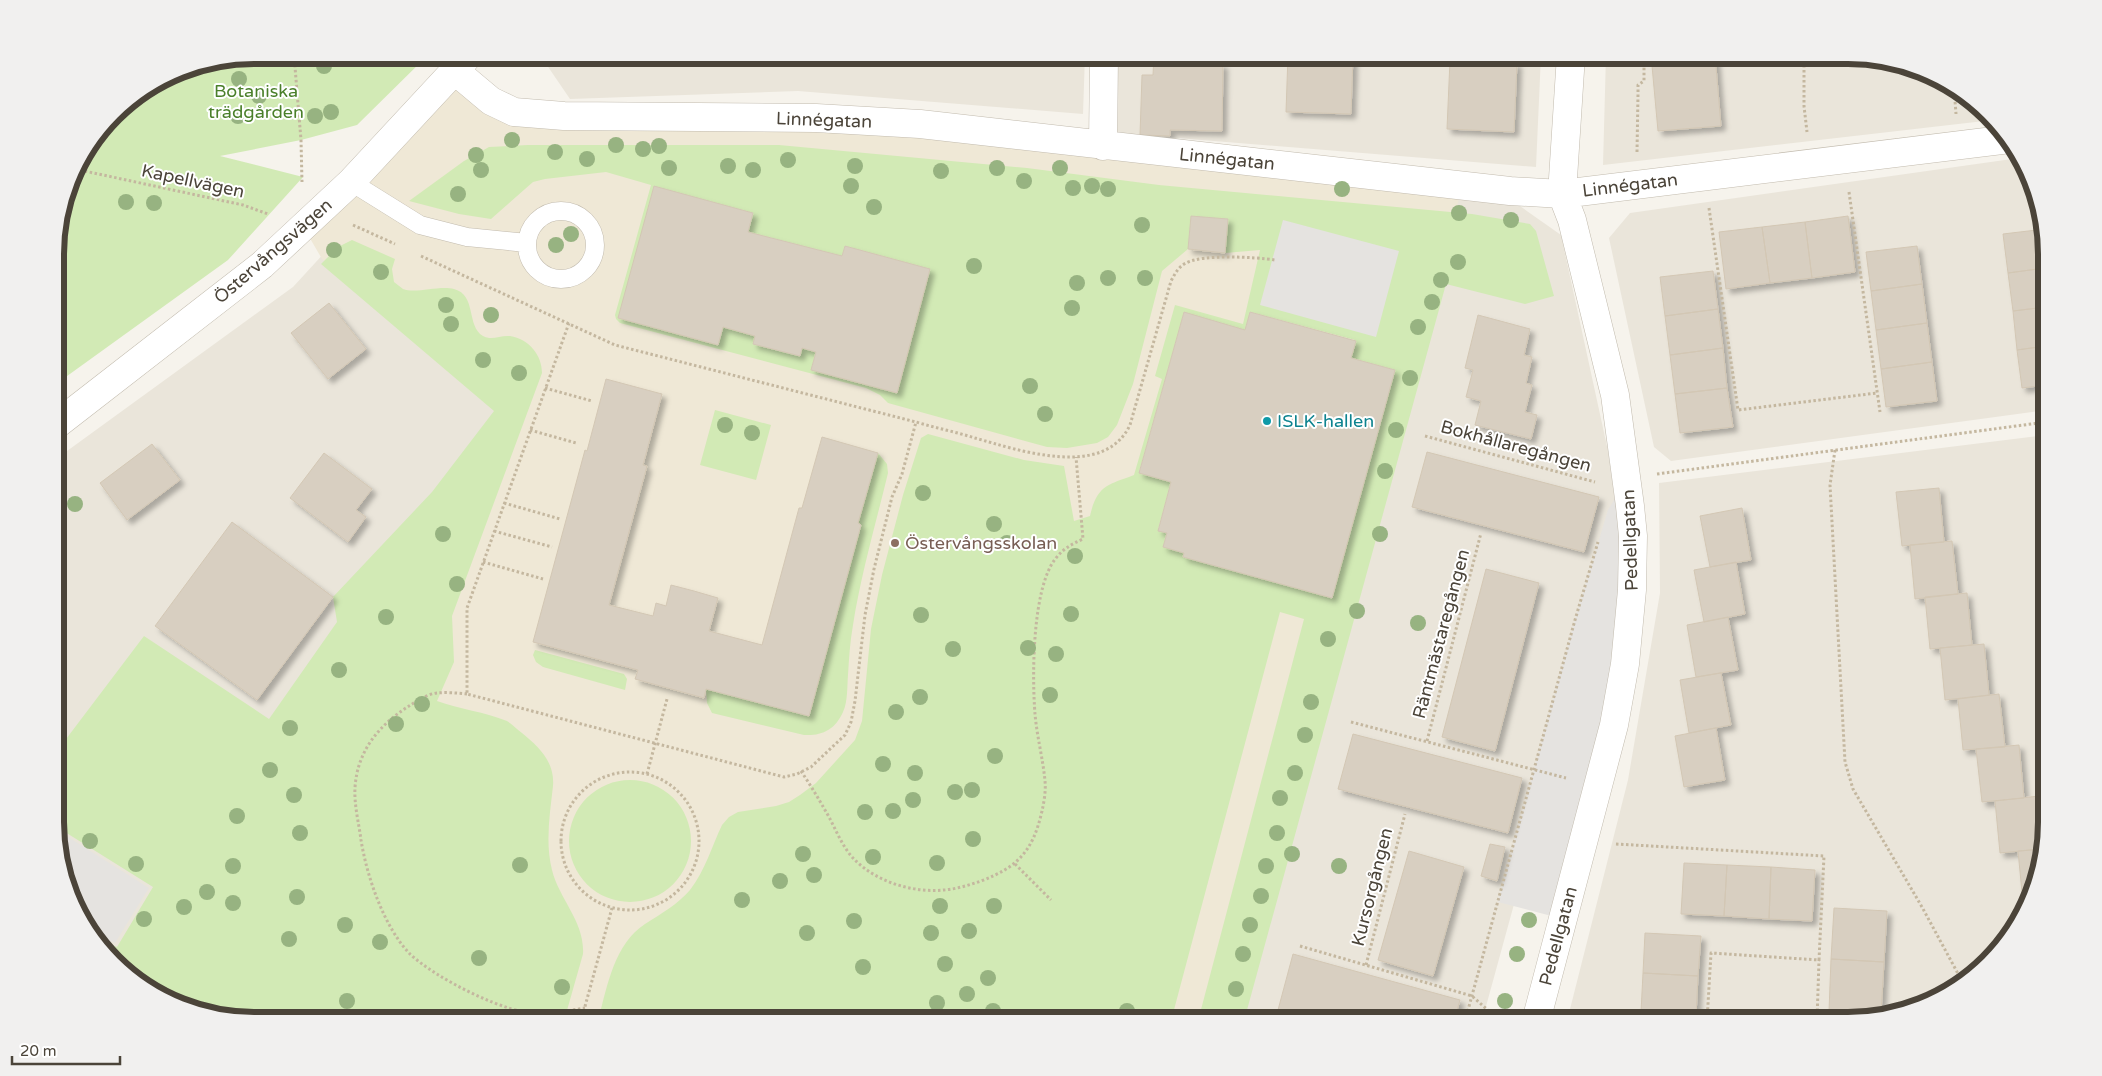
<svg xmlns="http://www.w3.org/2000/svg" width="2102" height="1076" font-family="'Varela Round',sans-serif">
<defs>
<filter id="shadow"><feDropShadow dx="4.5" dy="4.5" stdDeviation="2.5" flood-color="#0004"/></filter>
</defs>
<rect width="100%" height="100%" fill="#f6f3ec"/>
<path fill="#eae5da" d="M540 55H1085L1083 114 798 91 570 99Z
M1118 55H1541L1536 167 1116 133Z
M1606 55H1849L1936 75 1979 104 1993 120 1603 165Z
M452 114 929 139 1517 204 1561 235 1608 451 1618 525 1482 1021H253L166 1001 96 943 70 898 57 849 56 459 293 287Z
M2019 158 2045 228 2046 410 1671 461 1654 447 1609 238 1630 213Z
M2046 435 2047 823 2027 910 1998 954 1959 988 1912 1011 1861 1021H1567L1628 780 1660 593 1659 483Z"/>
<path fill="#efe8d6" d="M454 70 491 101 1463 184 1237 1021H253L166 1001 500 409 322 259 304 228Z"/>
<path fill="#d2eab5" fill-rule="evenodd" d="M253 55H428L357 125 301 140 220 156 303 177 228 260 56 384 55 240 76 165 122 104 178 70Z
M528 145H779L1027 168 1159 185 1472 214 1530 224 1536 231 1554 296 1525 304 1446 284 1244 1021H1198L1304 619 1280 612 1171 1021H598C607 987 614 944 645 924 662 913 677 905 690 890 705 871 712 846 722 825L729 817 738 812 776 806 789 802 800 795 816 783 855 740 862 721 871 629 882 575 903 495 921 438 928 434 1024 460 1064 466 1074 521 1090 516C1097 485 1108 485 1134 475L1162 379 1155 376 1175 305 1243 324 1260 250 1225 253 1188 249 1162 271 1133 384 1117 425 1108 437 1097 443 1067 448 1047 447 888 403 880 395 866 388 620 323 616 319 615 315 651 185 606 172 545 179 533 182 525 189 491 219 459 214 409 201 464 161 489 147ZM654 187 753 213 748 232 842 256 845 246 930 269 897 393 811 370 816 352 802 348 799 356 753 344 755 336 723 327 718 345 619 318ZM1250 312 1355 340 1351 358 1395 370 1332 598 1183 557 1184 553 1163 547 1167 533 1158 530 1171 482 1139 472 1184 313 1245 330Z
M352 240 395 259 392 269 394 282C397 284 400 287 403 289 416 294 439 285 454 289 477 295 466 326 483 336 492 341 500 335 510 336 529 339 542 355 542 373L452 616 454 662 437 701C459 709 485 712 507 721 512 724 517 729 522 733 539 747 555 762 553 786 550 813 545 843 552 870 559 899 585 922 583 954L564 1021H253L166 1001 96 943 92 936 117 947 153 887 57 827V751L144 636 269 719 337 622 333 597 432 492 494 411 321 264 338 247Z
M715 410 771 425 756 480 700 465Z
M878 453 887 464 888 473C876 523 861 574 853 625 850 642 849 658 848 675 847 686 848 701 843 712 835 730 822 736 804 735L712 713 707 703 706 689 809 716 861 525 858 523Z
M535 650 624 674 627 679 625 690 543 667 536 662 533 655Z
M569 841a61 61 0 1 1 122 0a61 61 0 1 1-122 0Z"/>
<path fill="#e5e3e0" d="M1283 220 1399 251 1376 337 1260 305Z
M1627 478 1633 562 1563 919 1498 902 1575 620 1608 510Z
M57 830 149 888 115 943 89 932 70 898 57 849Z"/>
<path fill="#d8cfc1" stroke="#d3c7b4" filter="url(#shadow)" d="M812 55H867V57Z
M1154 55H1183V63L1223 64 1222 131 1170 130V136L1140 135 1142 75H1153Z
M1288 55H1353L1351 114 1286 112Z
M1651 55H1715L1721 126 1658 131Z
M1450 60 1517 63 1514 132 1447 129Z
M654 186 753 213 748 232 842 256 845 246 930 269 897 393 811 370 816 352 802 348 800 356 753 344 755 336 723 327 718 345 618 318Z
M1191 216 1228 219 1225 253 1188 249Z
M1848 216 1855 272 1812 278 1805 222Z
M1805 222 1812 278 1770 283 1762 227Z
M1762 227 1770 283 1726 289 1719 232Z
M2045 229V268L2008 273 2003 234Z
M1917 246 1922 284 1871 291 1866 252Z
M2045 268 2046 307 2013 311 2008 273Z
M1713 271 1718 309 1665 316 1660 277Z
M1922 284 1927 323 1876 330 1871 291Z
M329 303 366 349 328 379 291 333Z
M2046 307V346L2017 350 2013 311Z
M1718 309 1723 348 1670 355 1665 316Z
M1184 312 1245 330 1250 312 1356 341 1351 358 1395 370 1332 598 1183 557 1184 553 1163 547 1167 533 1158 531 1171 482 1139 473Z
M1478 315 1530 329 1524 355 1532 357 1526 383 1532 385 1525 412 1537 415 1531 439 1475 425 1481 401 1466 397 1473 370 1465 368Z
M1927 323 1932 362 1881 369 1876 330Z
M2046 346V385L2022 388 2017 350Z
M1723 348 1727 388 1675 394 1670 355Z
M1932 362 1937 401 1886 407 1881 369Z
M606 379 662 394 643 465 647 466 609 605 653 616 656 603 666 606 671 585 694 591 718 598 709 631 762 645 799 508H802L822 437 878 453 858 523 861 525 809 716 706 689 704 698 635 679 638 670 533 642 585 450 587 451Z
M1727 388 1733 427 1680 433 1675 394Z
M152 444 180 480 127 520 100 483Z
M1427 452 1599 497 1584 552 1412 507Z
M324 453 372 489 356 510 366 517 348 542 290 498Z
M1939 488 1944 542 1902 546 1896 492Z
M1742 508 1751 560 1710 567 1700 516Z
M232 522 333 597 257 700 155 626Z
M1952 541 1958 594 1915 599 1910 545Z
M1736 562 1745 614 1704 622 1694 570Z
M1486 569 1539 583 1495 751 1442 737Z
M1967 593 1972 645 1930 649 1925 597Z
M1728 617 1738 670 1696 677 1687 625Z
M1984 644 1989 695 1945 700 1940 648Z
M1721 673 1731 725 1689 733 1680 680Z
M1999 694 2005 747 1963 750 1958 699Z
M1716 728 1725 780 1684 787 1675 736Z
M1353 734 1522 778 1508 833 1338 789Z
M2019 745 2024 798 1982 802 1976 749Z
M2039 796 2043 841 2041 849 2000 853 1995 801Z
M1490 844 1505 847 1497 881 1481 876Z
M2041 849 2028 903H2023L2018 851Z
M1409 851 1464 867 1433 976 1378 960Z
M1684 863 1727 865 1724 916 1681 914Z
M1727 865 1771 867 1769 919 1724 916Z
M1771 867 1815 870 1812 921 1769 919Z
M1834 908 1887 911 1884 962 1831 959Z
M1645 933 1701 936 1698 976 1643 973Z
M1293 954 1460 1000 1454 1021H1316L1278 1010Z
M1831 959 1884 962 1881 1014 1829 1011Z
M1643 973 1698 976 1696 1016 1641 1012Z
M1829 1011 1881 1014V1017L1861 1021H1828Z
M1641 1012 1696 1016V1021H1640Z"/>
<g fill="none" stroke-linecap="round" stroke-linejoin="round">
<g stroke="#c2bbae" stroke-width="19">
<path id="lane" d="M351 182 420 225 467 237 527 243
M527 245a34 34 0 1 1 68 0a34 34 0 1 1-68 0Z"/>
</g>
<g stroke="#c2bbae" stroke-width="29">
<path id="street" d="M454 70 491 101 514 112 564 116 816 118 920 124 1510 191 1562 194 2010 139
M1103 146 1104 55
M56 425 262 265 351 182 469 55
M1536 1021 1614 725 1625 664 1632 590 1633 536 1630 506 1615 395 1572 220 1562 194 1571 55"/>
</g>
<path stroke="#c4b79f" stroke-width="3" stroke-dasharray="2.5 2.5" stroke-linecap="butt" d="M294 55 301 140 302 182
M1804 55V106L1807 132
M1954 87 1956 114
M1637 152 1638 94V85L1644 81V55
M75 169 243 205 268 214
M1849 192 1880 412
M1709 208 1738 410 1877 393
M353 225 395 244
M421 256 615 345 916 422
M569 323 467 608V694L784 777 797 774 811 767 845 735 851 722 855 701 865 615 874 569 892 497 902 474 916 422C936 428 956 432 975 438 1018 450 1104 480 1130 425L1171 281C1175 274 1178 267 1186 263 1202 254 1255 257 1275 260
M545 388 592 401
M530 430 576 443
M1425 436 1595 482
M1835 450 1830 485 1845 762 1853 789 1922 907 1963 983
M1657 474 2046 422
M504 503 560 519
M494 531 552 547
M483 562 543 579
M467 694C457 693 446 692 437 693 427 694 417 701 409 706 379 725 357 751 355 788 354 805 359 824 361 840 367 877 384 927 410 954 435 978 509 1016 543 1014 557 1014 571 1010 585 1008
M1351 722 1566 778
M1427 741 1481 533
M801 771C811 786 820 801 829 817 836 830 843 848 854 859 876 882 913 893 944 890 957 889 969 885 981 881 1018 867 1033 851 1042 811 1044 802 1046 791 1045 781 1043 759 1037 737 1035 714 1032 677 1032 587 1056 558 1064 548 1072 544 1083 539L1076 457
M561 841a69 69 0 1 1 138 0a69 69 0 1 1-138 0Z
M647 774 667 699
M1616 844 1824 856 1819 960 1711 953 1707 1021
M1015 864 1051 900
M1300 946 1472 996 1500 1021
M1366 965 1405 814
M581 1021 612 908
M1465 1021 1575 620 1598 542
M1817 1021 1819 960"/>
<use href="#lane" stroke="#fff" stroke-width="18"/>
<use href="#street" stroke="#fff" stroke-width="28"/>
</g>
<g fill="#97b381">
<circle cx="324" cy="66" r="8"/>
<circle cx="239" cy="79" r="8"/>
<circle cx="259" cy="96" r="8"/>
<circle cx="331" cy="112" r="8"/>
<circle cx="238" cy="116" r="8"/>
<circle cx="315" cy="116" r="8"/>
<circle cx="512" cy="140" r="8"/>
<circle cx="616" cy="145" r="8"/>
<circle cx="659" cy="146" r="8"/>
<circle cx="643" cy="149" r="8"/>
<circle cx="555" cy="152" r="8"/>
<circle cx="476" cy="155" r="8"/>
<circle cx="587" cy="159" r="8"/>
<circle cx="788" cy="160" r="8"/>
<circle cx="728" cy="166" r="8"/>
<circle cx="855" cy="166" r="8"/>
<circle cx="669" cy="168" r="8"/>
<circle cx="997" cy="168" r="8"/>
<circle cx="1060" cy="168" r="8"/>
<circle cx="481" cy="170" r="8"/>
<circle cx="753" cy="170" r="8"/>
<circle cx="941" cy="171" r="8"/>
<circle cx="1024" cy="181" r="8"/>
<circle cx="851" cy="186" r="8"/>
<circle cx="1092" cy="186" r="8"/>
<circle cx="1073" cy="188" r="8"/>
<circle cx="1108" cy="189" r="8"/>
<circle cx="1342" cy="189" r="8"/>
<circle cx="458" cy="194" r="8"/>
<circle cx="126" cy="202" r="8"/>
<circle cx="154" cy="203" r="8"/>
<circle cx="874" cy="207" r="8"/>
<circle cx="1459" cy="213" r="8"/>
<circle cx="1511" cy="220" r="8"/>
<circle cx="1142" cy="225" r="8"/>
<circle cx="571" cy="234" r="8"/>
<circle cx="556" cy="245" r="8"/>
<circle cx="334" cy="250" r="8"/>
<circle cx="1458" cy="262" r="8"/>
<circle cx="974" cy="266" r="8"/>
<circle cx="381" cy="272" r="8"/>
<circle cx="1108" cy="278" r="8"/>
<circle cx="1145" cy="278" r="8"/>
<circle cx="1441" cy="280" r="8"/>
<circle cx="1077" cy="283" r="8"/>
<circle cx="1432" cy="302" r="8"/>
<circle cx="446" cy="305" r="8"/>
<circle cx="1072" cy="308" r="8"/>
<circle cx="491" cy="315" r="8"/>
<circle cx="451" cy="324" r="8"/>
<circle cx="1418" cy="327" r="8"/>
<circle cx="483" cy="360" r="8"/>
<circle cx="519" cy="373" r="8"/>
<circle cx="1410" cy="378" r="8"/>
<circle cx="1030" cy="386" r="8"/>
<circle cx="1045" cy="414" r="8"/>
<circle cx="725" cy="425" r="8"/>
<circle cx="1396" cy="430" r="8"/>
<circle cx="752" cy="433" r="8"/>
<circle cx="1385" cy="471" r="8"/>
<circle cx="923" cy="493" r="8"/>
<circle cx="75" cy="504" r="8"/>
<circle cx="994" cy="524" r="8"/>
<circle cx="443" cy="534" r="8"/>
<circle cx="1380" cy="534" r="8"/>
<circle cx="1007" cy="543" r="8"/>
<circle cx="1075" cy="556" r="8"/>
<circle cx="457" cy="584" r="8"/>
<circle cx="1357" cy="611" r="8"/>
<circle cx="1071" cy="614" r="8"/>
<circle cx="921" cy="615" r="8"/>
<circle cx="386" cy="617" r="8"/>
<circle cx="1418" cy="623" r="8"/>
<circle cx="1328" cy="639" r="8"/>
<circle cx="1028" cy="648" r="8"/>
<circle cx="953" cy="649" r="8"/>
<circle cx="1056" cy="654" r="8"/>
<circle cx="339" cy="670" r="8"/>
<circle cx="1050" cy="695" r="8"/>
<circle cx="920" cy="697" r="8"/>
<circle cx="1311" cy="702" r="8"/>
<circle cx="422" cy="704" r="8"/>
<circle cx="896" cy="712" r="8"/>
<circle cx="396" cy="724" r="8"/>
<circle cx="290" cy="728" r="8"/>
<circle cx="1305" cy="735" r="8"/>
<circle cx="995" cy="756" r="8"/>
<circle cx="883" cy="764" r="8"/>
<circle cx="270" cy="770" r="8"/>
<circle cx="915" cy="773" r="8"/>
<circle cx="1295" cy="773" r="8"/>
<circle cx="972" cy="790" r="8"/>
<circle cx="955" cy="792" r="8"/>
<circle cx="294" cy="795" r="8"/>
<circle cx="1280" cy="798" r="8"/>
<circle cx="913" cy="800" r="8"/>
<circle cx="893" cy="811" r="8"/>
<circle cx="865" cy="812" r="8"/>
<circle cx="237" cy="816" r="8"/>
<circle cx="300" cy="833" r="8"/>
<circle cx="1277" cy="833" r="8"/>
<circle cx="973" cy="839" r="8"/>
<circle cx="90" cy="841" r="8"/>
<circle cx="803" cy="854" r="8"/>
<circle cx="1292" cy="854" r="8"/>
<circle cx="873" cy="857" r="8"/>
<circle cx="937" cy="863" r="8"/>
<circle cx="136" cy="864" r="8"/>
<circle cx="520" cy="865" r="8"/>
<circle cx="233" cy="866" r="8"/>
<circle cx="1266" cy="866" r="8"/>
<circle cx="1339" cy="866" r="8"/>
<circle cx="814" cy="875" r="8"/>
<circle cx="780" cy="881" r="8"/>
<circle cx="207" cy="892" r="8"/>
<circle cx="1261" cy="896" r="8"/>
<circle cx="297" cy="897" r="8"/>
<circle cx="742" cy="900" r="8"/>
<circle cx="233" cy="903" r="8"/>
<circle cx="940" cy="906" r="8"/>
<circle cx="994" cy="906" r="8"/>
<circle cx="184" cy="907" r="8"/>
<circle cx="144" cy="919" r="8"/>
<circle cx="1529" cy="920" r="8"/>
<circle cx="854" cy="921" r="8"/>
<circle cx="345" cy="925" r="8"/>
<circle cx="1250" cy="925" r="8"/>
<circle cx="969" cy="931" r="8"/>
<circle cx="807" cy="933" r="8"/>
<circle cx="931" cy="933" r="8"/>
<circle cx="289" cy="939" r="8"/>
<circle cx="380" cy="942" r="8"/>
<circle cx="1243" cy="954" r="8"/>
<circle cx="1517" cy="954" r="8"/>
<circle cx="479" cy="958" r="8"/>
<circle cx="945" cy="964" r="8"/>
<circle cx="863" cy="967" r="8"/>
<circle cx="988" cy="978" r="8"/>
<circle cx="562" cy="987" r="8"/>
<circle cx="1236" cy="989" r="8"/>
<circle cx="967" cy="994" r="8"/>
<circle cx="347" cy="1001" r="8"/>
<circle cx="1505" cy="1001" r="8"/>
<circle cx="937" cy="1003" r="8"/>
<circle cx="993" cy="1011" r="8"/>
<circle cx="1127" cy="1011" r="8"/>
</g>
<circle fill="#0f9aa8" stroke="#fff" stroke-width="2" cx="1267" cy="421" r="5"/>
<circle fill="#8d6e63" stroke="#fff" stroke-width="2" cx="895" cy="543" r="5"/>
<g text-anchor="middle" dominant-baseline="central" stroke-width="4" stroke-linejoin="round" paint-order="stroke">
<g font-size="18" fill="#4a7f2a" stroke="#fff">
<text x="256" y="91">Botaniska<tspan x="256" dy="21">trädgården</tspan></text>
</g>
<g font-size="18" fill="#4b4439" stroke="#fff">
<text transform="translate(824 120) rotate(2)">Linnégatan</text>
<text transform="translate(1227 159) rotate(6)">Linnégatan</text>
<text transform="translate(193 181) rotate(12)">Kapellvägen</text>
<text transform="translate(1630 185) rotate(-7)">Linnégatan</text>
<text transform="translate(273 251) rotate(-41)">Östervångsvägen</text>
<text transform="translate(1516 446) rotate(15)">Bokhållaregången</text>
<text transform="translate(1630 540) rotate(-92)">Pedellgatan</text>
<text transform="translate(1441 634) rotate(-75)">Räntmästaregången</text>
<text transform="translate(1372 887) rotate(-76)">Kursorgången</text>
<text transform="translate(1558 936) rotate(-75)">Pedellgatan</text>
</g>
<g font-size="18" fill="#0d838f" stroke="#fff" text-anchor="start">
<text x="1277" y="421">ISLK-hallen</text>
</g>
<g font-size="18" fill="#785e54" stroke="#fff" text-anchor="start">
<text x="905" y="543">Östervångsskolan</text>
</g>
</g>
<path d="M0 0H2102V1076H0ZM254 64H1848A190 190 0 0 1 2038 254V822A190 190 0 0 1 1848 1012H254A190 190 0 0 1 64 822V254A190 190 0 0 1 254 64Z" fill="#f1f0ef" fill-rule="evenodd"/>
<path fill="none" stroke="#4b4439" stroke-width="6" d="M254 64H1848A190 190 0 0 1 2038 254V822A190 190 0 0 1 1848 1012H254A190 190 0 0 1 64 822V254A190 190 0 0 1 254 64Z"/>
<path d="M12 1056v8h108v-8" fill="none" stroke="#4b4439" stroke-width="2.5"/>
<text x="20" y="1056" font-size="15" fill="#4b4439" stroke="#ffffff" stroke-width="4" paint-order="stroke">20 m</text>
</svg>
